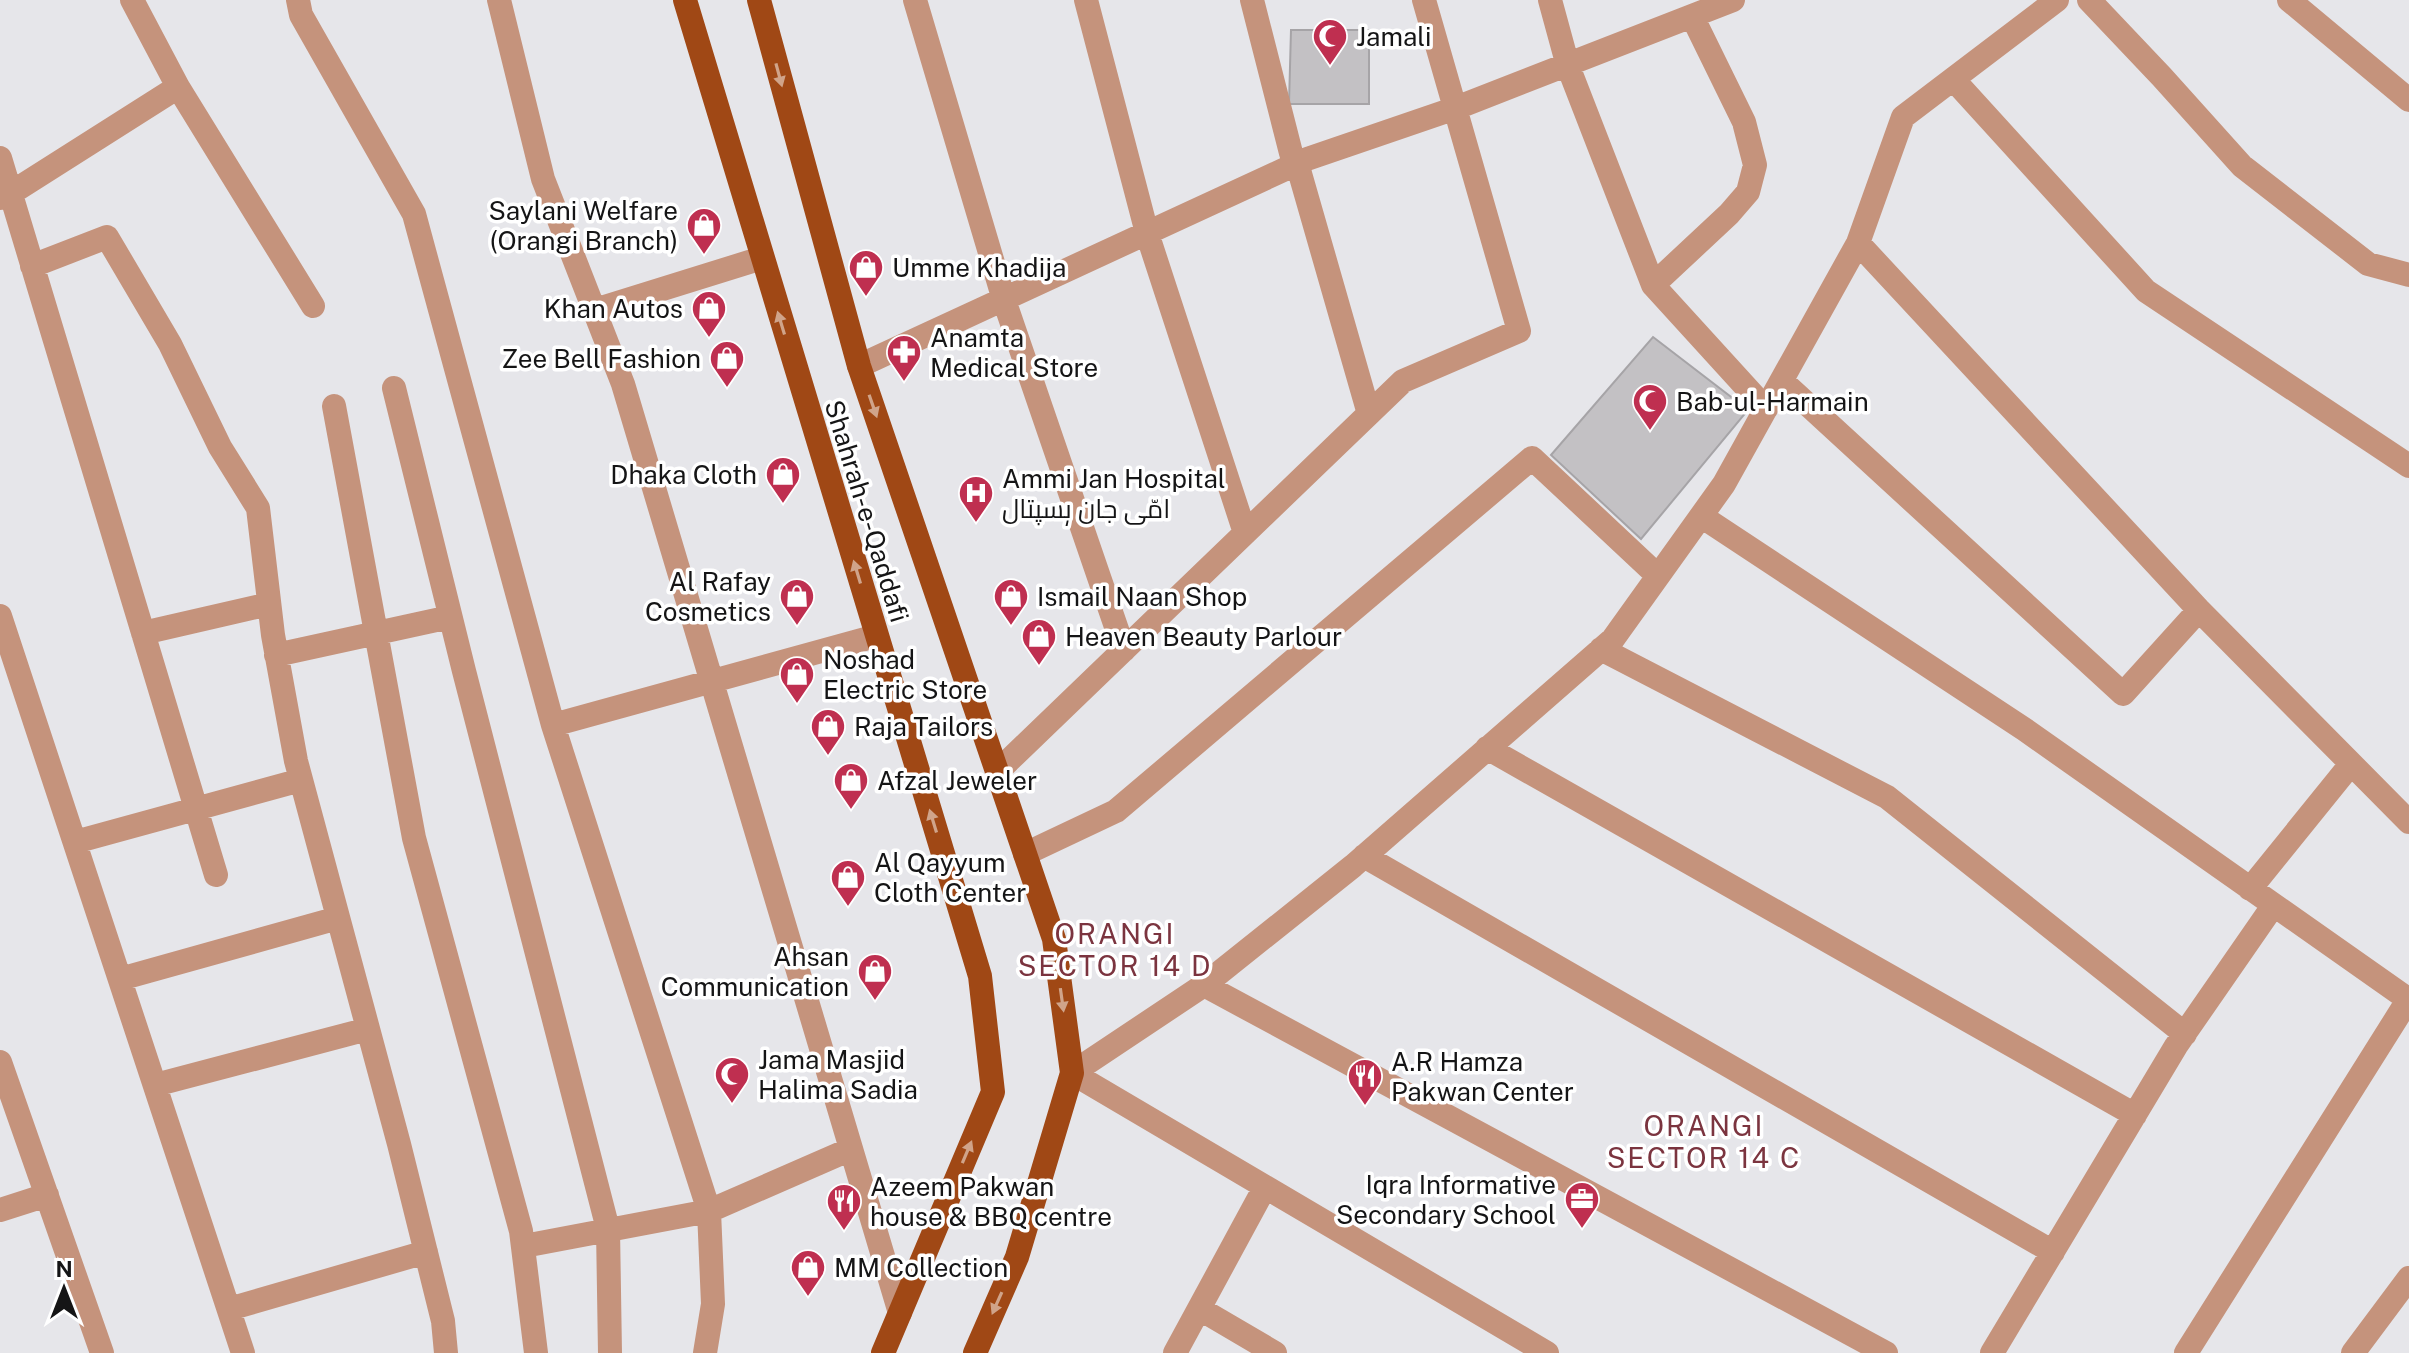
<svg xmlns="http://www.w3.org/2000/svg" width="2409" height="1353" font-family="'Public Sans',Cairo,sans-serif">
<rect width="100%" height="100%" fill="#e6e6ea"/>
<path fill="#c3c1c4" stroke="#a6a4a7" stroke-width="2" d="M1291 30H1369V104H1289Z
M1653 337 1748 410 1641 539 1551 455Z"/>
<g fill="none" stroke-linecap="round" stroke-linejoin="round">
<path stroke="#c5937c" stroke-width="24" d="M132 0 178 87 313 306
M298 0 301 15 414 214 553 725 709 1211 713 1304 705 1353
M499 0 543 179 623 384 900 1313
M915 0 1004 300 1124 650
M1086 0 1147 233 1245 533
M1252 0 1291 153 1297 163 1369 414
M1550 0 1568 66 1653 285 1766 409
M2089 0 2162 77 2242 166 2368 264 2409 275
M2289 0 2409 100
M1953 79 2146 291 2409 466
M0 158 216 875
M0 198 11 193 178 87
M1858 243 2199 610 2409 822
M32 266 107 237 170 344 220 447 258 508 273 635 296 761 399 1144 443 1321 446 1353
M1653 285 1729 214 1748 192 1755 165 1744 122 1692 16
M595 310 762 258
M859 366 1307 159 1456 108 1733 0
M1782 381 2123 694 2199 610
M394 388 464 671 608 1229 610 1353
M334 406 414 838 521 1231 536 1353
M1701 516 2024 729 2409 1000
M0 616 243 1353
M143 633 269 604
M1601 649 1887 797 2185 1034
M276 655 450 617
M553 725 876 636
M1487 748 2135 1115
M997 772 1403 381 1519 331 1424 0
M75 842 301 780
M1025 854 1116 811 1532 458 1658 576
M1364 856 2053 1252
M2250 889 2351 764
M120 979 338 918
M1204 985 1886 1353
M0 1062 102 1353
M155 1085 368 1029
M0 1210 47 1195
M524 1246 709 1211 851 1149
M229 1309 426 1252
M1200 1309 1275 1353
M1175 1353 1265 1187
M1547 1353 1072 1073 1204 985 1353 866 1613 639 1724 484 1858 243 1903 117 2057 0
M1992 1353 2176 1046 2273 906
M2186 1353 2408 1000
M2353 1353 2409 1278"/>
<path stroke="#a04815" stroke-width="24" d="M685 0 980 976 993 1092 883 1353
M759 0 859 366 1054 939 1072 1073 1017 1257 975 1353"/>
</g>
<defs><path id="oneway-solid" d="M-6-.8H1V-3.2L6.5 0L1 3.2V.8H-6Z" transform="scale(2)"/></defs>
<g fill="#d0a48a">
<use href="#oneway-solid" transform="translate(779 75) rotate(75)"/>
<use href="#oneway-solid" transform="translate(781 323) rotate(-107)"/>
<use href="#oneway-solid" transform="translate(873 406) rotate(71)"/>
<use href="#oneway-solid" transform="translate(857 572) rotate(-107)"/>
<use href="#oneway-solid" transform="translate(933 821) rotate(-107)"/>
<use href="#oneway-solid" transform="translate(1062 1000) rotate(82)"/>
<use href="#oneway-solid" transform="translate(967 1152) rotate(-67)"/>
<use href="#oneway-solid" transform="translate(997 1303) rotate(114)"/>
</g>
<defs>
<g id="mosque-pin" transform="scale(1.8)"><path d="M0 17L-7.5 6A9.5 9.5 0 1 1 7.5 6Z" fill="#bf2f50" stroke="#fff"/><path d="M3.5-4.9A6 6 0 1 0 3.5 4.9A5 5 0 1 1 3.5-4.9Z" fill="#fff"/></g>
<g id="shop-pin" transform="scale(1.8)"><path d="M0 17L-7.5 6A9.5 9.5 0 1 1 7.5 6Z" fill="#bf2f50" stroke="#fff"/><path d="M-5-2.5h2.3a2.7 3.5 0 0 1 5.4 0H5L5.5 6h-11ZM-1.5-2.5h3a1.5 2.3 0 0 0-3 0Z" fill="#fff"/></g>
<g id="pharmacy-pin" transform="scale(1.8)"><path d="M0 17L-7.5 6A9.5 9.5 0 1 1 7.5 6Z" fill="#bf2f50" stroke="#fff"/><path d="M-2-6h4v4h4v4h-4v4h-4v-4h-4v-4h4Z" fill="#fff"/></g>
<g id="hospital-pin" transform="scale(1.8)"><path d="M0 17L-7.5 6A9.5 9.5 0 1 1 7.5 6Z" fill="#bf2f50" stroke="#fff"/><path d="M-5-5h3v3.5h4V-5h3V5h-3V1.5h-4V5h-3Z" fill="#fff"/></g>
<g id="restaurant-pin" transform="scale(1.8)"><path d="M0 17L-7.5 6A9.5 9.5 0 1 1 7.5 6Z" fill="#bf2f50" stroke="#fff"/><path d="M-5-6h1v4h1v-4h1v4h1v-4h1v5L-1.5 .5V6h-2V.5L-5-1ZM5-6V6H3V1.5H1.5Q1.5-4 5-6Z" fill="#fff"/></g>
<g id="office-pin" transform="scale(1.8)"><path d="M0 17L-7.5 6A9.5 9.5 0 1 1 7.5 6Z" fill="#bf2f50" stroke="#fff"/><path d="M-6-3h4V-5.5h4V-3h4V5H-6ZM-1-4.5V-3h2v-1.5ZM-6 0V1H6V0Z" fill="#fff"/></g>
</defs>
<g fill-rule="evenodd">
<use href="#mosque-pin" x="1330" y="36"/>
<use href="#shop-pin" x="704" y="225"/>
<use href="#shop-pin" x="866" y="267"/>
<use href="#shop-pin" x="709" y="308"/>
<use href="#pharmacy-pin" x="904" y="352"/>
<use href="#shop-pin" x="727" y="358"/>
<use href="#mosque-pin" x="1650" y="401"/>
<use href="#shop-pin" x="783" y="474"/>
<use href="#hospital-pin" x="976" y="493"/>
<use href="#shop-pin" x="797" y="596"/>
<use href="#shop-pin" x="1011" y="596"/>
<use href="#shop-pin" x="1039" y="636"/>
<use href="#shop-pin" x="797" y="674"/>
<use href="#shop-pin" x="828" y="726"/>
<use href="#shop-pin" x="851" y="780"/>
<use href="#shop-pin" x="848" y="877"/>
<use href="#shop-pin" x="875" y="971"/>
<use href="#mosque-pin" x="732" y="1074"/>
<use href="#restaurant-pin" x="1365" y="1076"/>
<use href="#office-pin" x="1582" y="1199"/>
<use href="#restaurant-pin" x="844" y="1201"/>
<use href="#shop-pin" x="808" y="1267"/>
</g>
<g text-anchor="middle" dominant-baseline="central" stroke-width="7" stroke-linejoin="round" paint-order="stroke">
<g font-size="26" fill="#151516" stroke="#fff" text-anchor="start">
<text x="1356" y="36">Jamali</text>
<text x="678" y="210" text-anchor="end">Saylani Welfare<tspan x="678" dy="30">(Orangi Branch)</tspan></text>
<text x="892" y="267">Umme Khadija</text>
<text x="683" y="308" text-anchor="end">Khan Autos</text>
<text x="930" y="337">Anamta<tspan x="930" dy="30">Medical Store</tspan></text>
<text x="701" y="358" text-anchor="end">Zee Bell Fashion</text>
<text x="1676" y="401">Bab-ul-Harmain</text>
<text x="757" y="474" text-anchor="end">Dhaka Cloth</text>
<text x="1002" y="478">Ammi Jan Hospital<tspan x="1002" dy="30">امّی جان ہسپتال</tspan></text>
<text x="771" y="581" text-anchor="end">Al Rafay<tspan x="771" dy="30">Cosmetics</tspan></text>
<text x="1037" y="596">Ismail Naan Shop</text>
<text x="1065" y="636">Heaven Beauty Parlour</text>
<text x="823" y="659">Noshad<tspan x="823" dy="30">Electric Store</tspan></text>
<text x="854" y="726">Raja Tailors</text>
<text x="877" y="780">Afzal Jeweler</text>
<text x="874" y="862">Al Qayyum<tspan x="874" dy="30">Cloth Center</tspan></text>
<text x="849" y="956" text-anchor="end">Ahsan<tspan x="849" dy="30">Communication</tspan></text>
<text x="758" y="1059">Jama Masjid<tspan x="758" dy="30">Halima Sadia</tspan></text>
<text x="1391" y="1061">A.R Hamza<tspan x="1391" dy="30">Pakwan Center</tspan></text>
<text x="1556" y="1184" text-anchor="end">Iqra Informative<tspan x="1556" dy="30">Secondary School</tspan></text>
<text x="870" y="1186">Azeem Pakwan<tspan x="870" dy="30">house &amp; BBQ centre</tspan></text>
<text x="834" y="1267">MM Collection</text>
</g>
<g font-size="26" fill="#151516" stroke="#fff">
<text transform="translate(867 511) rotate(73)">Shahrah-e-Qaddafi</text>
</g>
<g font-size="28" letter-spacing="2" fill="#7b343f" stroke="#fff">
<text x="1115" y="933">ORANGI<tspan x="1115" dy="32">SECTOR 14 D</tspan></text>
<text x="1704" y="1125">ORANGI<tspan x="1704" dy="32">SECTOR 14 C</tspan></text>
</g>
</g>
<g transform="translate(64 1289)" stroke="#ffffff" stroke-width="6" paint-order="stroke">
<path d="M0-6L14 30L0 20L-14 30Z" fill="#151516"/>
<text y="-12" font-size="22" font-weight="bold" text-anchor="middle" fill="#151516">N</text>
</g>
</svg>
